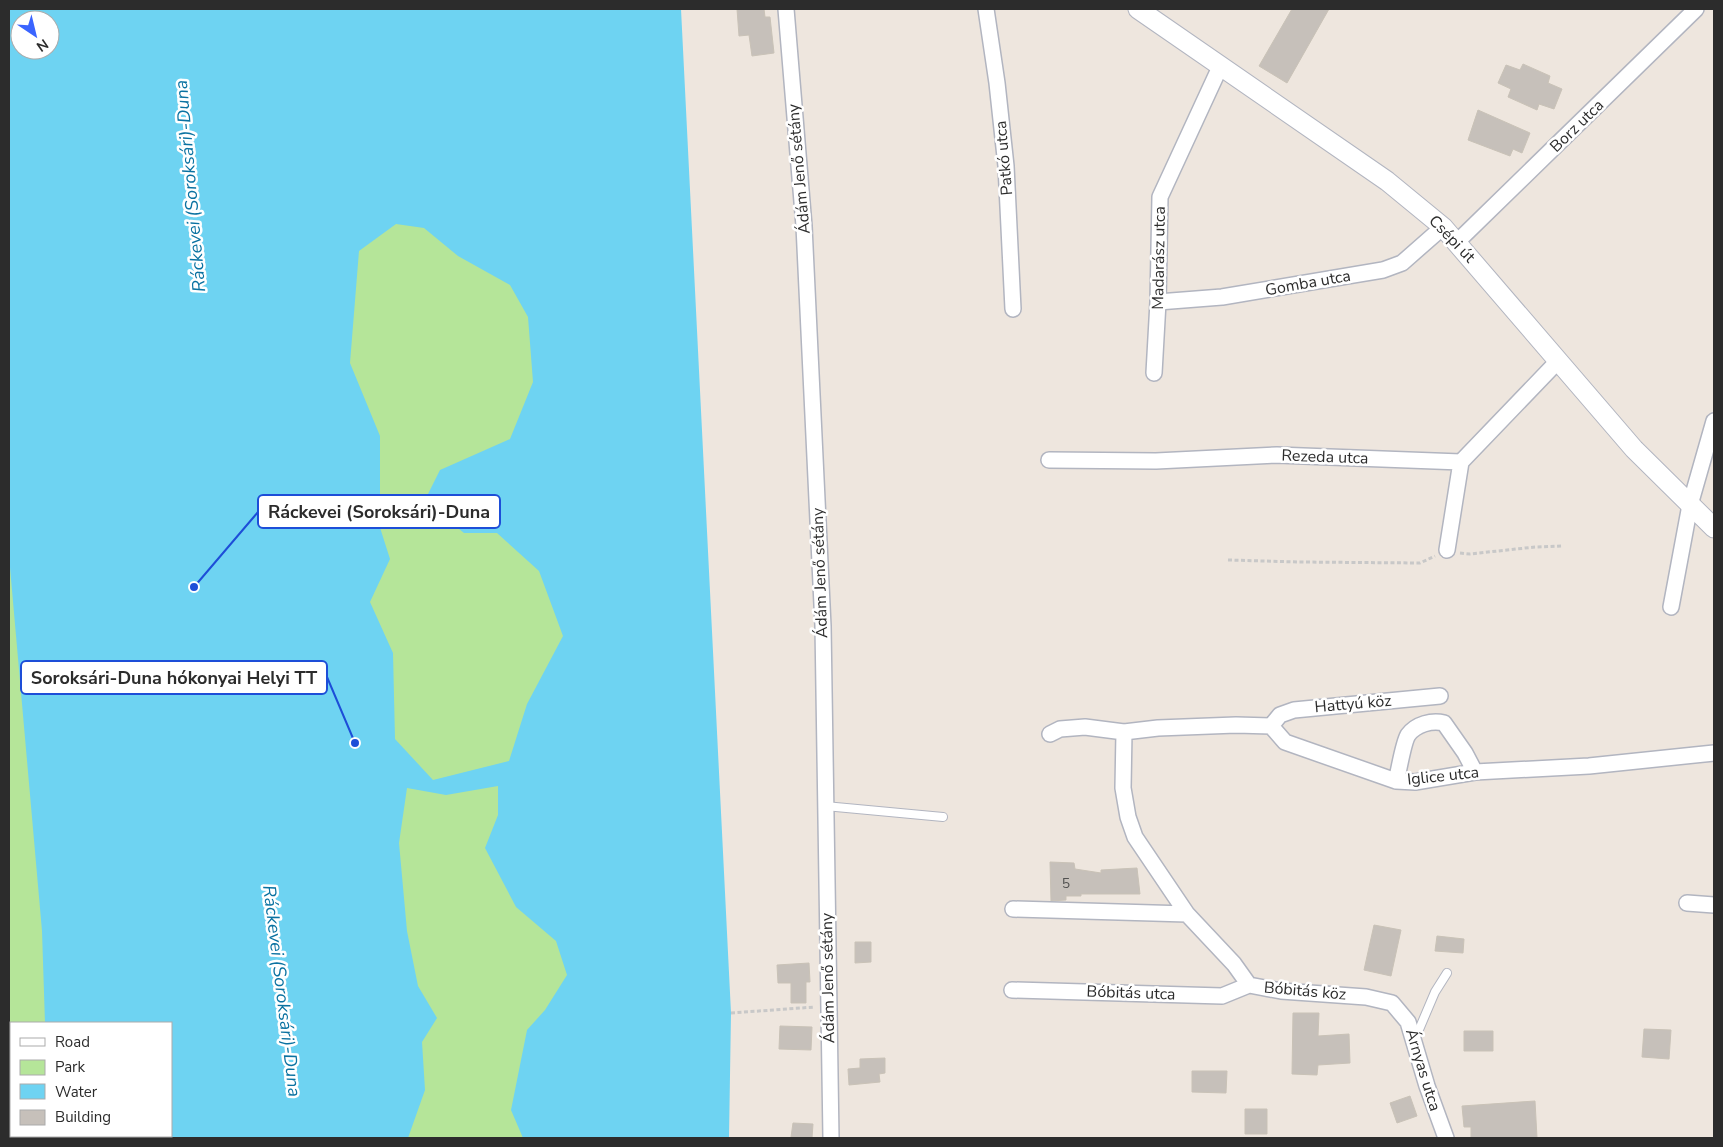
<svg xmlns="http://www.w3.org/2000/svg" width="1723" height="1147" font-family="'Nunito Sans',sans-serif">
<rect width="100%" height="100%" fill="#eee6de"/>
<path fill="#b5e599" fill-rule="evenodd" d="M9 9H658L694 1138H9ZM20 20H50V50H20ZM11 1023H171V1136H11Z"/>
<path fill="#6ed3f2" fill-rule="evenodd" d="M9 9H681L731 1013 729 1138H523L511 1110 527 1030 545 1010 567 975 556 941 516 907 485 848 498 815V786L446 795 407 788 399 843 407 931 418 986 437 1018 422 1042 425 1090 408 1138H50V1136H171V1023H45L42 931 9 556ZM20 20H50V50H20ZM396 224 424 228 458 256 510 285 528 317 533 382 510 439 440 470 428 494 380 499V436L350 363 359 251ZM432 507 464 533H497L539 571 563 636 527 704 509 761 433 780 395 739 393 653 370 602 390 559 376 515Z"/>
<path fill="#c6c0ba" stroke="#c9c2b7" d="M737 9H764L765 17H770L774 53 752 56 749 35 739 36Z
M1292 9H1329L1287 83 1259 66Z
M1523 64 1550 76 1548 83 1562 89 1554 109 1539 104 1537 110 1508 97 1511 89 1498 83 1506 65 1520 70Z
M1478 110 1530 133 1522 153 1513 149 1510 156 1468 140Z
M1050 862 1074 863 1075 869 1101 873V870L1137 868 1140 894H1081V896H1066V900L1051 901Z
M1374 925 1401 930 1391 976 1364 970Z
M1437 936 1464 939 1463 953 1435 951Z
M855 942H871V962L855 963Z
M809 963 810 982H806V1003H791V983H778L777 965Z
M1293 1013H1319L1318 1036 1349 1034 1350 1063 1318 1065 1317 1075 1292 1074Z
M780 1026 812 1027 811 1050 779 1049Z
M1644 1029 1671 1030 1669 1059 1642 1057Z
M1464 1031H1493V1051H1464Z
M885 1058V1073L879 1074 880 1082 849 1085 848 1069 860 1068V1059Z
M1192 1071H1227L1226 1093 1192 1092Z
M1410 1096 1417 1116 1397 1123 1390 1103Z
M1535 1101 1537 1138H1471V1127H1464L1462 1106Z
M1245 1109H1267V1134H1245Z
M793 1123 813 1124 812 1138 791 1137Z"/>
<g fill="none" stroke-linecap="round" stroke-linejoin="round">
<g stroke="#b2b5c0" stroke-width="10">
<path id="service" d="M825 806 943 817
M1415 1039 1435 992 1447 973"/>
</g>
<g stroke="#b2b5c0" stroke-width="18">
<path id="minor" d="M786 9 804 226 823 626 831 1138
M986 9 997 83 1006 166 1013 309
M1457 242 1696 9
M1158 302 1222 297 1383 270 1402 263 1443 227
M1154 373 1158 302 1160 197 1220 67
M1049 460 1156 461 1277 455 1461 462 1558 361
M1447 550 1461 462
M1671 607 1690 505 1714 421
M1271 726 1280 715 1294 710 1440 696
M1124 732 1123 788 1128 817 1135 837 1187 914 1234 964 1249 985 1281 991 1366 997 1392 1003 1408 1022 1427 1086 1446 1138
M1050 734 1060 729 1085 727 1124 732 1158 728 1236 725 1271 726 1285 742 1396 781 1415 782 1475 772 1589 766 1714 753
M1396 781C1399 771 1403 743 1408 735 1416 724 1432 720 1444 723L1465 753 1475 772
M1687 903 1714 905
M1013 909 1187 914
M1012 990 1222 996 1249 985"/>
</g>
<g stroke="#b2b5c0" stroke-width="21">
<path id="tertiary" d="M1138 9 1387 181 1443 227 1634 449 1714 528"/>
</g>
<path stroke="#c8c8c8" stroke-width="3" stroke-dasharray="4 2.5" stroke-linecap="butt" d="M1460 553 1470 554 1535 547 1562 546
M1228 560 1299 562 1420 563 1435 556
M731 1013 815 1007"/>
<use href="#service" stroke="#fff" stroke-width="8"/>
<use href="#minor" stroke="#fff" stroke-width="15"/>
<use href="#tertiary" stroke="#fff" stroke-width="19"/>
</g>
<g text-anchor="middle" dominant-baseline="central" stroke-width="5" stroke-linejoin="round" paint-order="stroke">
<g font-size="14" fill="#525150">
<text x="1066" y="883">5</text>
</g>
<g font-size="16" fill="#2c2c2c" stroke="#fff">
<text transform="translate(1577 126) rotate(-44)">Borz utca</text>
<text transform="translate(1004 158) rotate(-95)">Patkó utca</text>
<text transform="translate(799 169) rotate(-95)">Ádám Jenő sétány</text>
<text transform="translate(1452 239) rotate(46)">Csépi út</text>
<text transform="translate(1159 258) rotate(-89)">Madarász utca</text>
<text transform="translate(1308 283) rotate(-10)">Gomba utca</text>
<text transform="translate(1325 457) rotate(2)">Rezeda utca</text>
<text transform="translate(820 573) rotate(-92)">Ádám Jenő sétány</text>
<text transform="translate(1353 704) rotate(-5)">Hattyú köz</text>
<text transform="translate(1443 776) rotate(-6)">Iglice utca</text>
<text transform="translate(828 978) rotate(-91)">Ádám Jenő sétány</text>
<text transform="translate(1305 991) rotate(5)">Bóbitás köz</text>
<text transform="translate(1131 993) rotate(2)">Bóbitás utca</text>
<text transform="translate(1423 1070) rotate(73)">Árnyas utca</text>
</g>
<g font-size="18" font-style="italic" fill="#0a72a1" stroke="#fff">
<text transform="translate(190 186) rotate(-95)">Ráckevei (Soroksári)-Duna</text>
<text transform="translate(282 991) rotate(83)">Ráckevei (Soroksári)-Duna</text>
</g>
</g>
<path fill="none" stroke="#1d4ed8" stroke-width="2" d="M194 587L258 512M355 743L327 677"/>
<g fill="#1d4ed8" stroke="#fff" stroke-width="2">
<circle cx="194" cy="587" r="5"/>
<circle cx="355" cy="743" r="5"/>
</g>
<g fill="#fff" stroke="#1d4ed8" stroke-width="2">
<rect x="258" y="495" width="242" height="33" rx="5"/>
<rect x="21" y="661" width="306" height="33" rx="5"/>
</g>
<g font-size="18" text-anchor="middle" font-weight="bold" fill="#2c2c2c">
<text x="379" y="518">Ráckevei (Soroksári)-Duna</text>
<text x="174" y="684">Soroksári-Duna hókonyai Helyi TT</text>
</g>
<rect width="1723" height="1147" fill="none" stroke="#2c2c2c" stroke-width="20"/>
<rect x="10" y="1022" width="162" height="115" fill="#ffffff" stroke="#ababab"/>
<rect x="20" y="1038" width="25" height="8" fill="#ffffff" stroke="#ababab"/>
<text x="55" y="1047" font-size="15" fill="#2c2c2c">Road</text>
<rect x="20" y="1060" width="25" height="15" fill="#b5e599" stroke="#ababab"/>
<text x="55" y="1072" font-size="15" fill="#2c2c2c">Park</text>
<rect x="20" y="1084" width="25" height="15" fill="#6ed3f2" stroke="#ababab"/>
<text x="55" y="1097" font-size="15" fill="#2c2c2c">Water</text>
<rect x="20" y="1110" width="25" height="15" fill="#c6c0ba" stroke="#ababab"/>
<text x="55" y="1122" font-size="15" fill="#2c2c2c">Building</text>
<g transform="translate(35 35) rotate(145)"><circle r="24" fill="#ffffff" stroke="#ababab"/>
<path d="M0-4L9 19L0 12L-9 19Z" fill="#3a64ff"/>
<text y="-8" font-size="14" font-weight="bold" text-anchor="middle" fill="#2c2c2c">N</text>
</g>
</svg>
